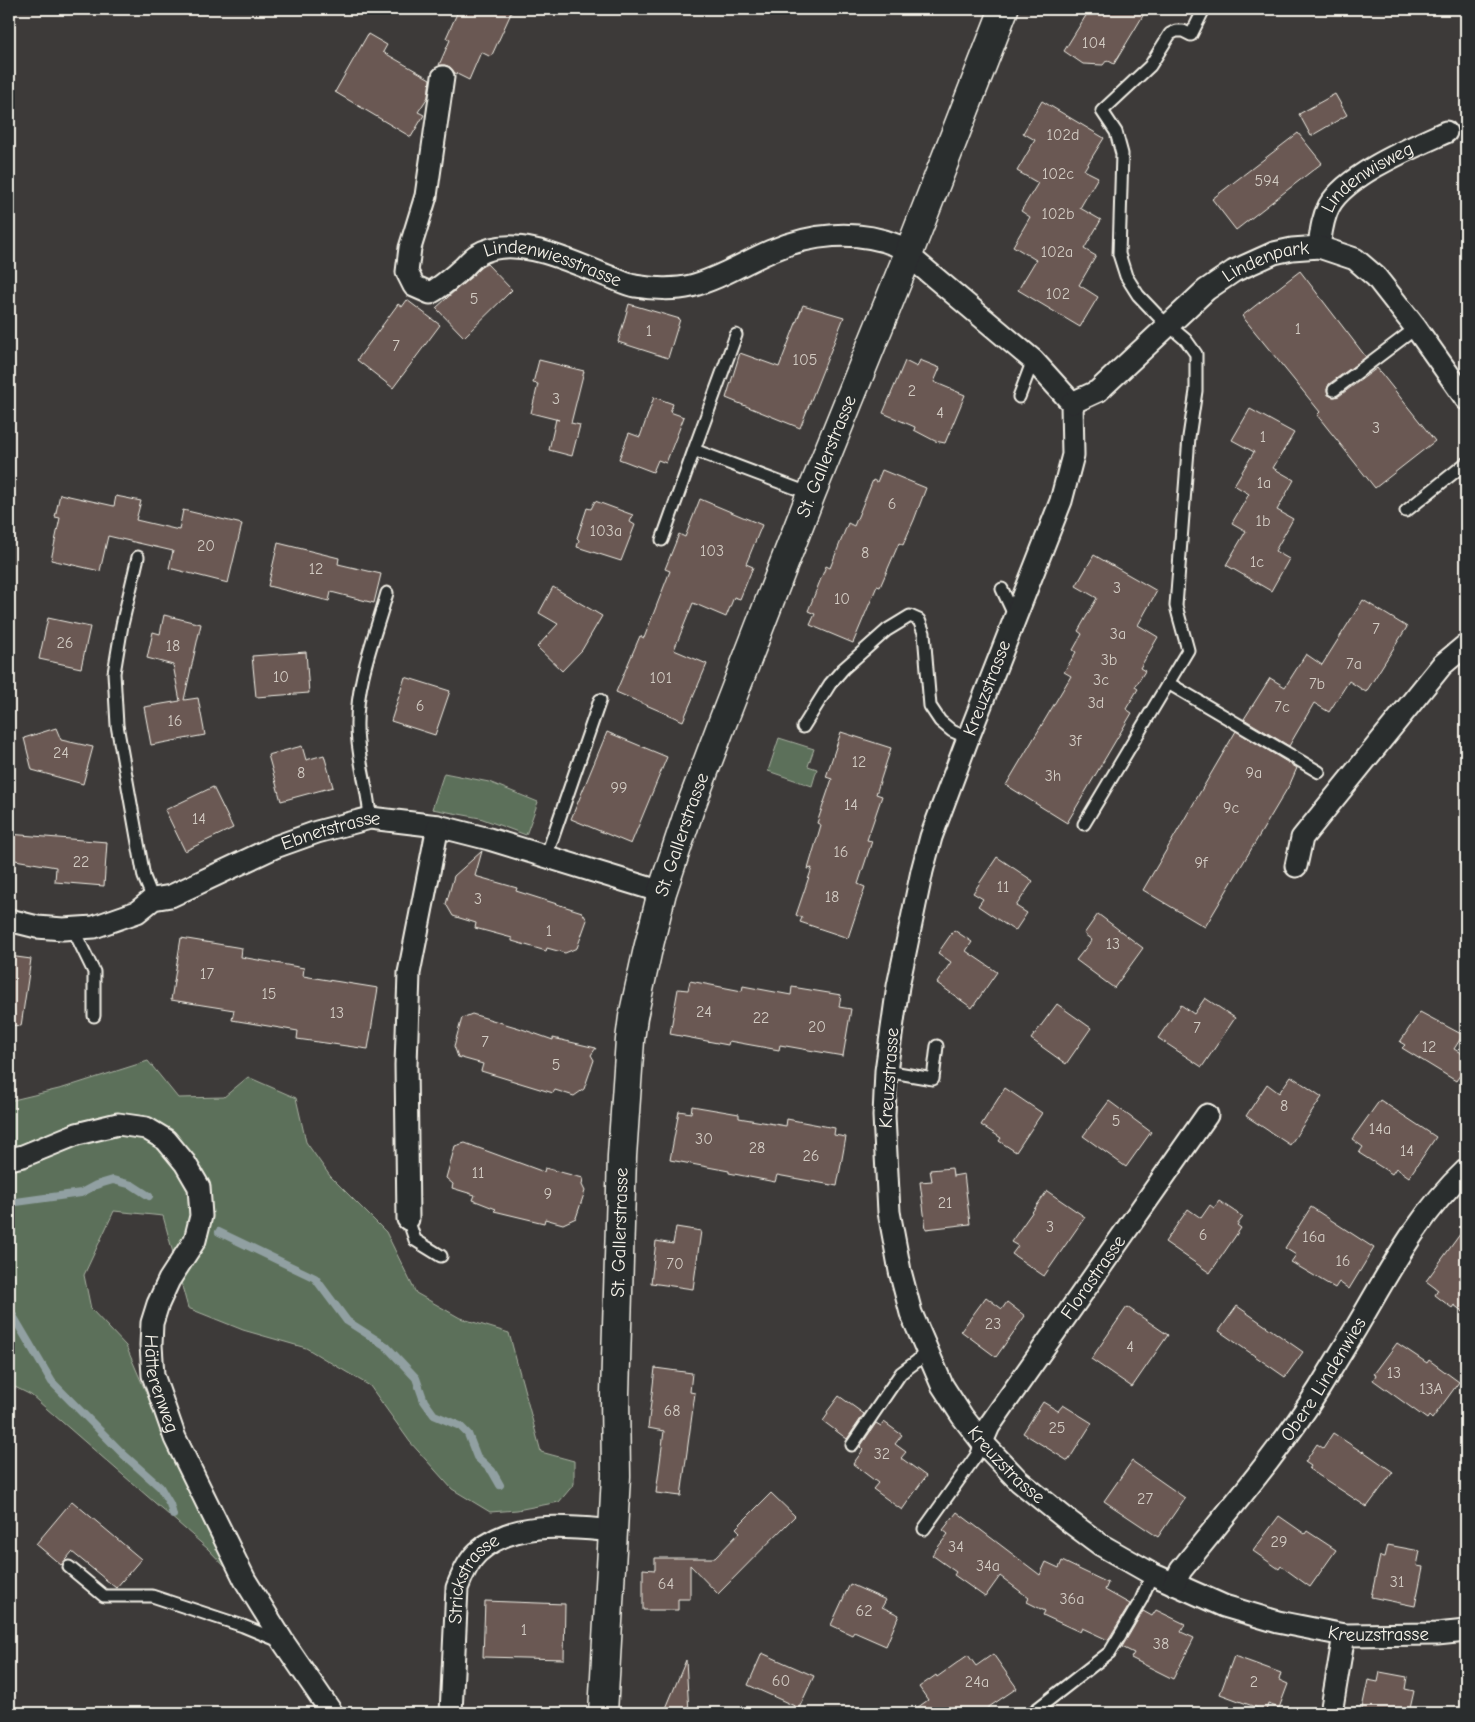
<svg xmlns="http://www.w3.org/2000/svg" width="1475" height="1722" font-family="'Comic Neue',sans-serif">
<rect width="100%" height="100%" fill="#3d3a39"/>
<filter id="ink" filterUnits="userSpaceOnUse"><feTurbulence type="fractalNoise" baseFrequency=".02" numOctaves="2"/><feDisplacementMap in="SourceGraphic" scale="10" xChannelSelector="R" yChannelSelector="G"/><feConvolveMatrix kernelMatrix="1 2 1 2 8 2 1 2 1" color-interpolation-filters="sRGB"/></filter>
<g filter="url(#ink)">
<path fill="#5c705a" stroke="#a8b0a1" d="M779 738 814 749 808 766 817 769 812 786 768 771Z
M444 773 489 782 538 802 526 835 480 818 432 809Z
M148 1061 178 1098 224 1097 248 1077 296 1098 306 1142 330 1176 386 1232 416 1293 460 1318 509 1333 541 1452 574 1461V1484L559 1502 517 1510 490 1512 452 1489 410 1442 370 1386 306 1348 243 1330 188 1308 163 1216 114 1211 84 1275 91 1309 126 1346 151 1404 195 1492 229 1571 208 1549 31 1395 9 1384V1101L63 1088Z"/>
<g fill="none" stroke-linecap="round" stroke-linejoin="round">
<path stroke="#91a0a2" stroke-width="8" d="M9 1203 81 1193 96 1185 113 1180 132 1185 149 1196
M219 1232 315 1278 347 1321 386 1346 416 1378 424 1401 434 1415 460 1426 468 1434 477 1457 492 1471 500 1485
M9 1309 52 1382 124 1455 160 1487 170 1504 173 1515"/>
</g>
<path fill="#6a5953" stroke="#f4f1e8" d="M459 9H513L491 57 481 52 469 80 455 73 450 67 445 65H439L450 40 446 38Z
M1090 9H1147L1114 64 1107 60 1103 65 1083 64 1064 51Z
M368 34 387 45 383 52 430 79 428 97 418 112 424 115 411 137 335 92Z
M1335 94 1347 115 1311 136 1299 114Z
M1042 101 1104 138 1084 170 1098 177 1080 208 1101 220 1084 249 1096 256 1079 285 1098 297 1080 327 1018 290 1036 260 1013 246 1030 217 1021 211 1038 183 1017 171 1035 140 1023 133Z
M1298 133 1322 163 1236 230 1212 199Z
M487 264 512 290 464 337 436 308 481 267Z
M1300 271 1366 357 1329 384 1327 390 1328 395 1334 397 1339 396 1377 368 1435 441 1375 488 1317 415 1320 412 1242 316Z
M407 300 440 325 393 388 357 360 398 304 402 307Z
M629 304 680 319 668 358 618 342Z
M803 305 844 317 800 428 726 398 740 353 779 367Z
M539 360 584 371 571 423 580 425 572 456 549 450 556 419 559 420 531 413 538 384 533 383Z
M920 360 940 368 934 382 965 395 945 443 935 441 914 430 915 427 883 413 905 361 917 367Z
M654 397 673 404 670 412 684 417 666 463 658 460 653 472 619 459 629 433 640 437Z
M1250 409 1294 433 1273 468 1294 480 1277 510 1293 519 1275 551 1289 559 1271 591 1226 565 1246 531 1232 523 1249 494 1234 485 1254 452 1232 440Z
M882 470 926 488 914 520 903 545 899 543 880 587 877 586 853 643 810 625 815 614 808 611 826 566 830 568 848 523 854 526 873 480 877 482Z
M60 494 114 506 116 496 141 501 136 520 179 530 183 510 242 524 228 583 169 568 173 551 108 536 100 571 51 560 60 518 55 517Z
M700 499 762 525 746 564 753 567 740 599 734 597 726 617 693 603 674 650 707 664 683 721 616 692 640 636 644 638 670 571 665 569 679 534 685 537Z
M595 501 633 515 630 522 635 525 621 561 577 547 579 540 577 538 587 508 591 509Z
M278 543 339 558 338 564 381 574 374 603 331 592 329 601 268 586Z
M1094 555 1157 591 1138 625 1158 637 1140 668 1145 671 1135 687 1138 689 1126 709 1132 713 1067 823 1006 785 1071 676 1064 672 1076 652 1073 650 1082 634 1078 631 1097 598 1076 586Z
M553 587 602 616 582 650 562 671 537 647 558 624 539 613Z
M1363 600 1407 627 1366 692 1349 681 1329 712 1314 703 1289 746 1244 719 1270 678 1285 687 1306 654 1322 665Z
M164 615 201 624 184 700 198 698 205 735 151 745 144 707 180 701 173 665 147 658 153 632 160 634Z
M48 618 90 627 81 668 39 659Z
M306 652 309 693 256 697 252 656Z
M405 677 450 691 435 735 391 721Z
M56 728 61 740 93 747 83 784 32 770 24 738Z
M1236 731 1297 768 1290 784 1205 927 1143 890Z
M607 732 667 757 631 844 571 819Z
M841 732 891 748 876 794 882 796 867 840 872 841 858 884 865 887 848 938 800 922 802 918 796 915 812 868 808 869 821 825 817 823 832 779 826 777Z
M302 746 306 760 324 755 333 787 281 801 268 755Z
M213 787 233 828 185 851 165 810Z
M9 834 107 842 104 886 55 882 56 867 9 859Z
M482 851 475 876 517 888 516 891 582 912 587 920 577 948 565 953 547 948 546 951 512 941V938L475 928 476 923 453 916 446 904 454 876Z
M997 857 1033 881 1016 906 1027 913 1015 931 978 906 983 899 973 893Z
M1098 914 1143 948 1114 988 1076 960 1092 940 1084 934Z
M954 930 972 942 966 951 997 972 972 1008 937 983 951 962 938 953Z
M181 938 242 948 241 957 304 968 303 976 378 988 368 1049 297 1039 298 1031 232 1020 234 1010 171 1000Z
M9 956 31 959 21 1026 9 1025Z
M690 981 742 991 743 986 791 995 792 987 841 995 839 1007 851 1009 843 1056 780 1045 779 1050 729 1041 728 1045 670 1034 678 989 688 990Z
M1205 998 1235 1018 1202 1067 1158 1038 1181 1005 1194 1014Z
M1057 1004 1091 1028 1066 1064 1031 1039Z
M1420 1012 1463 1035 1454 1049 1466 1056V1067L1456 1081 1402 1048 1405 1045 1400 1042Z
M472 1014 519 1028 553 1040V1038L596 1048 591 1055 594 1060 584 1089 574 1096 555 1090 553 1093 481 1071 483 1064 458 1057 454 1046 462 1018Z
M1291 1076 1322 1097 1290 1145 1246 1116 1267 1084 1279 1093Z
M1005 1088 1042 1113 1016 1152 999 1141 1001 1138 981 1125Z
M1380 1100 1436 1137 1409 1177 1396 1168 1392 1174 1359 1153 1363 1147 1352 1139Z
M1109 1101 1151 1132 1126 1167 1083 1136Z
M692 1106 739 1114V1118L786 1126 787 1119 835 1128 834 1135 846 1137 837 1186 777 1175 775 1182 729 1173V1171L670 1160 679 1111 691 1113Z
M465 1143 544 1172 545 1168 583 1178 582 1185 585 1191 576 1218 563 1224 545 1219 544 1223 494 1211 496 1209 473 1200 475 1195 452 1188 453 1184 446 1178 455 1146Z
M952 1168 953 1176 964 1174 970 1224 926 1229 920 1182 932 1181 930 1170Z
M1047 1191 1085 1217 1044 1276 1012 1254 1018 1246 1011 1242Z
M1219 1201 1243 1217 1237 1225 1241 1228 1210 1273 1165 1242 1188 1209 1201 1218 1210 1205 1214 1208Z
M1311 1207 1374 1248 1349 1289 1339 1282 1335 1288 1291 1262 1296 1255 1285 1248Z
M1466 1226V1314L1454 1305 1452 1308 1435 1295 1438 1290 1426 1281Z
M676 1227 701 1231 693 1289 651 1283 656 1241 673 1244Z
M986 1297 1002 1309 1007 1302 1025 1316 996 1357 961 1331Z
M1237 1306 1303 1352 1285 1377 1219 1331Z
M1127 1307 1168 1335 1132 1387 1091 1359Z
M1397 1343 1427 1363 1429 1360 1459 1382 1432 1419 1429 1416 1427 1419 1373 1380 1376 1375 1374 1374Z
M655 1368 692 1373 690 1392 695 1393 681 1496 656 1493 664 1431 648 1428Z
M839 1396 864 1414 847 1439 823 1421 828 1414 827 1412Z
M1043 1402 1058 1411 1063 1405 1092 1423 1068 1461 1023 1433Z
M884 1422 902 1435 895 1444 906 1452 901 1458 926 1476 902 1510 873 1489 878 1483 853 1464 863 1450 860 1447 876 1423 881 1426Z
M1333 1433 1362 1452 1363 1451 1393 1472 1367 1507 1309 1469 1311 1466 1305 1462 1317 1444 1323 1448Z
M1132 1461 1185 1498 1158 1537 1104 1501Z
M771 1493 795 1516 718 1594 690 1565V1599H678V1610H643V1569L655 1570V1558H715L740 1532 736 1528Z
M72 1501 141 1559 116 1588 72 1552 61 1565 36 1544Z
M957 1512 1040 1575 1046 1562 1059 1568 1062 1561 1108 1583 1105 1590 1130 1604 1108 1640 1082 1628 1080 1632 1043 1615 1045 1611 1027 1602 1029 1598 1000 1576 985 1597 954 1575 956 1572 932 1555 948 1534 943 1530Z
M1279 1516 1305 1534 1307 1531 1336 1550 1310 1587 1281 1566 1279 1569 1253 1551Z
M1388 1545 1420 1551 1417 1566 1423 1567 1415 1606 1371 1597 1380 1556 1385 1557Z
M850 1584 886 1600 882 1607 899 1615 886 1646 854 1632 852 1635 831 1625Z
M485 1601 565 1604 564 1659 483 1657Z
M1156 1610 1185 1624 1181 1632 1194 1638 1173 1679 1131 1658 1134 1653 1122 1647 1143 1611 1152 1616Z
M762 1653 814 1676 799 1708 748 1685Z
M993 1654 1017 1688 980 1713H910L928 1700 919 1687 936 1675 937 1677 968 1655 976 1666Z
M1234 1656 1281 1673 1279 1680 1288 1684 1279 1708 1268 1704 1266 1711 1220 1694Z
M686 1660 689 1713H664Z
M1380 1672 1407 1677 1405 1689 1414 1691 1409 1713H1361L1368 1680 1378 1682Z"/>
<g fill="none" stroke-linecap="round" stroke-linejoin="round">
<g stroke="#f4f1e8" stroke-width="15">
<path id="lane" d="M1334 390 1416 328
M1019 397 1033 360
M694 450 736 335
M1406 511 1466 463
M662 540 694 450 811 494
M138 557 122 625 114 673 117 725 144 877 153 899
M1002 589 1015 617
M1168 683 1319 772
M803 727 830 684 843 669 887 630 910 616 919 620 924 633 930 706 940 721 952 731 968 738
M370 818C368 787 357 757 357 727 356 681 375 636 387 593
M1084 824 1188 650 1176 606 1189 437 1196 391V354L1186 340 1159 317 1138 295 1126 276 1119 254 1122 154 1116 132 1102 111 1150 66 1170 34 1176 31H1183L1191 35 1204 9
M546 857 600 700
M73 929 94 972V1016
M886 1071 933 1079 937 1046
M408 1219 415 1240 441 1256
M852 1445 901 1373 917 1361 926 1351
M924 1529 976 1456 982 1442
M69 1567 104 1596H152L243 1626 282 1642
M1032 1713 1110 1652 1141 1600 1152 1574"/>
</g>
<g stroke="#f4f1e8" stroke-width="25">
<g id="street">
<path id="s1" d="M443 77 426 196 410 248 407 272 414 286 430 293C443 286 452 277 463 268 467 264 472 258 477 255 514 232 574 263 610 277 618 280 627 285 635 286 652 289 675 290 691 286 719 279 745 262 771 251 810 234 856 229 896 245L1033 360 1072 403 1073 455 1061 501 968 738 931 837 922 871 898 986 886 1071 884 1116 889 1212 900 1271 911 1313 942 1385 962 1416 982 1442 1019 1481 1070 1522 1101 1545 1152 1574 1224 1606 1278 1622 1344 1635 1437 1634 1466 1631"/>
<path id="s2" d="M1319 247C1321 233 1322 219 1329 206 1347 174 1413 147 1446 132"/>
<path id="s3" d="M1072 403 1098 391 1206 290 1234 271 1274 253 1292 249 1319 247 1355 259 1376 277 1416 328 1466 399"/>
<path d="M1296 866 1302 838 1442 665 1466 645"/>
<path id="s4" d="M9 920 37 927 63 929 94 927 137 912 153 899 171 896 275 847 317 832 370 818 438 826 489 839 662 892"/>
<path id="s5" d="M9 1159 23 1156 77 1134 118 1124 146 1128 166 1140 185 1163 199 1187 201 1216 195 1240 169 1280 158 1304 152 1323 151 1345 153 1375 175 1438 245 1580 284 1643 332 1713"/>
<path d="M408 1219 406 1065 409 973 438 826"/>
<path id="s6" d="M982 1442 989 1426 1207 1115"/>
<path id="s7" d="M1174 1584 1181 1570C1228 1511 1278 1454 1319 1389 1331 1369 1344 1348 1356 1328 1389 1272 1418 1215 1466 1170"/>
<path id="s8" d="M451 1713 457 1588C462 1575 468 1561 478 1552 515 1519 569 1527 614 1531"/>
<path d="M1331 1713 1344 1635"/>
</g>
</g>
<g stroke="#f4f1e8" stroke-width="31">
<g id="secondary">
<path id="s9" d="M603 1713 616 1476 615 1395 622 1156 630 1040 633 1017 647 953 662 892 689 811 720 729 811 494 908 255 1004 9"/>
</g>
</g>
<use href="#lane" stroke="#2a2d2e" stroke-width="11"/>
<use href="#street" stroke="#2a2d2e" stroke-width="21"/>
<use href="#secondary" stroke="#2a2d2e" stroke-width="28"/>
</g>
</g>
<g text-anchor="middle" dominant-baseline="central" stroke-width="5" stroke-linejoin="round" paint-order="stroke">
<g font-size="16" fill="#d2cbc3">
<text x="1094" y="43">104</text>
<text x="1063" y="135">102d</text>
<text x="1058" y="174">102c</text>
<text x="1267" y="181">594</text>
<text x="1058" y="214">102b</text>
<text x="1057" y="252">102a</text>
<text x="1058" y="294">102</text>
<text x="474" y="299">5</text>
<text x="1298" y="329">1</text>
<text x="649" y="331">1</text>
<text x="396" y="346">7</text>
<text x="805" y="360">105</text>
<text x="912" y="391">2</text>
<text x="556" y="399">3</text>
<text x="940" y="413">4</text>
<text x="1376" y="428">3</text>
<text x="1263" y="437">1</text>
<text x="1264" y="483">1a</text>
<text x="892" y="504">6</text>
<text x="1263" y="521">1b</text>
<text x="606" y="531">103a</text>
<text x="206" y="546">20</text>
<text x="712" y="551">103</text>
<text x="865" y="553">8</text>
<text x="1257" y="562">1c</text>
<text x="316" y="569">12</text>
<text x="1117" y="588">3</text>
<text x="842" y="599">10</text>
<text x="1376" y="629">7</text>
<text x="1118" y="634">3a</text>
<text x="65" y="643">26</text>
<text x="173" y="646">18</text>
<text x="1109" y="660">3b</text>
<text x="1354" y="664">7a</text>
<text x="281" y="677">10</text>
<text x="661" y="678">101</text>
<text x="1101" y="680">3c</text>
<text x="1317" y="684">7b</text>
<text x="1096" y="703">3d</text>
<text x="420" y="706">6</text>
<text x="1282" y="707">7c</text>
<text x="175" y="721">16</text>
<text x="1075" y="741">3f</text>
<text x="61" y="753">24</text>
<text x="859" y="762">12</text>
<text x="301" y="773">8</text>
<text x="1254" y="773">9a</text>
<text x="1053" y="776">3h</text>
<text x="619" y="788">99</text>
<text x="851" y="805">14</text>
<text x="1231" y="808">9c</text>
<text x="199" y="819">14</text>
<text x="841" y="852">16</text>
<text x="81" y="862">22</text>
<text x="1201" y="863">9f</text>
<text x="1003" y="887">11</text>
<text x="832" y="897">18</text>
<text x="478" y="899">3</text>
<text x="549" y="931">1</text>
<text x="1113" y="944">13</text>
<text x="207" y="974">17</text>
<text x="269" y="994">15</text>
<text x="704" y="1012">24</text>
<text x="337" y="1013">13</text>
<text x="761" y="1018">22</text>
<text x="817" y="1027">20</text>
<text x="1197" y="1028">7</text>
<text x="485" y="1042">7</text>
<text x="1429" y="1047">12</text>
<text x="556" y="1065">5</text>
<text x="1284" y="1106">8</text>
<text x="1116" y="1121">5</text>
<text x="1380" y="1129">14a</text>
<text x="704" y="1139">30</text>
<text x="757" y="1148">28</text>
<text x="1407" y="1151">14</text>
<text x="811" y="1156">26</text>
<text x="478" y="1173">11</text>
<text x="548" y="1194">9</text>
<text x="945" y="1203">21</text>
<text x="1050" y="1227">3</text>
<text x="1203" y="1235">6</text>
<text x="1314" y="1237">16a</text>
<text x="1343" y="1261">16</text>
<text x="675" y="1264">70</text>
<text x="993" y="1324">23</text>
<text x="1130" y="1347">4</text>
<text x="1394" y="1373">13</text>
<text x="1431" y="1389">13A</text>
<text x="672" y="1411">68</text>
<text x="1057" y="1428">25</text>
<text x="882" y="1454">32</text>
<text x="1145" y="1499">27</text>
<text x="1279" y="1542">29</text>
<text x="956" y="1547">34</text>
<text x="988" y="1566">34a</text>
<text x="1397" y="1582">31</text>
<text x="666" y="1584">64</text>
<text x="1072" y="1599">36a</text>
<text x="864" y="1611">62</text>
<text x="524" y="1630">1</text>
<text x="1161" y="1644">38</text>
<text x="781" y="1681">60</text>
<text x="977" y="1682">24a</text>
<text x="1254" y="1682">2</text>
</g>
<g font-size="19" fill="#f4f1e8" stroke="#2a2d2e">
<text stroke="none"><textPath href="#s2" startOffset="91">Lindenwisweg</textPath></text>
<text stroke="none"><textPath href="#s3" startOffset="244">Lindenpark</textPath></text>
<text stroke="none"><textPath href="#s1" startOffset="372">Lindenwiesstrasse</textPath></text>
<text stroke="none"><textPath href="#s9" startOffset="1291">St. Gallerstrasse</textPath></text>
<text transform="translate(987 688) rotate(-69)">Kreuzstrasse</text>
<text stroke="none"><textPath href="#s4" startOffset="344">Ebnetstrasse</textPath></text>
<text stroke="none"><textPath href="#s9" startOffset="886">St. Gallerstrasse</textPath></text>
<text transform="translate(889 1078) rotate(-86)">Kreuzstrasse</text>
<text stroke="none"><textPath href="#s9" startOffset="481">St. Gallerstrasse</textPath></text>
<text stroke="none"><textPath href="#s6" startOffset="199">Florastrasse</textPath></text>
<text stroke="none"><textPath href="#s7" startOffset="254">Obere Lindenwies</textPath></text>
<text stroke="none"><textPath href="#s5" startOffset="434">Hätterenweg</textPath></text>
<text stroke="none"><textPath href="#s1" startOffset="2092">Kreuzstrasse</textPath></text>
<text stroke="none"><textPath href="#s8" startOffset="140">Strickstrasse</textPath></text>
<text stroke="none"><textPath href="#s1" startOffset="2512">Kreuzstrasse</textPath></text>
</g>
</g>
<rect width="1475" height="1722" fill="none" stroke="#2a2d2e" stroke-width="30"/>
<rect x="15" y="15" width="1445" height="1692" fill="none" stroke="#f4f1e8" stroke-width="2" filter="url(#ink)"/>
</svg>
